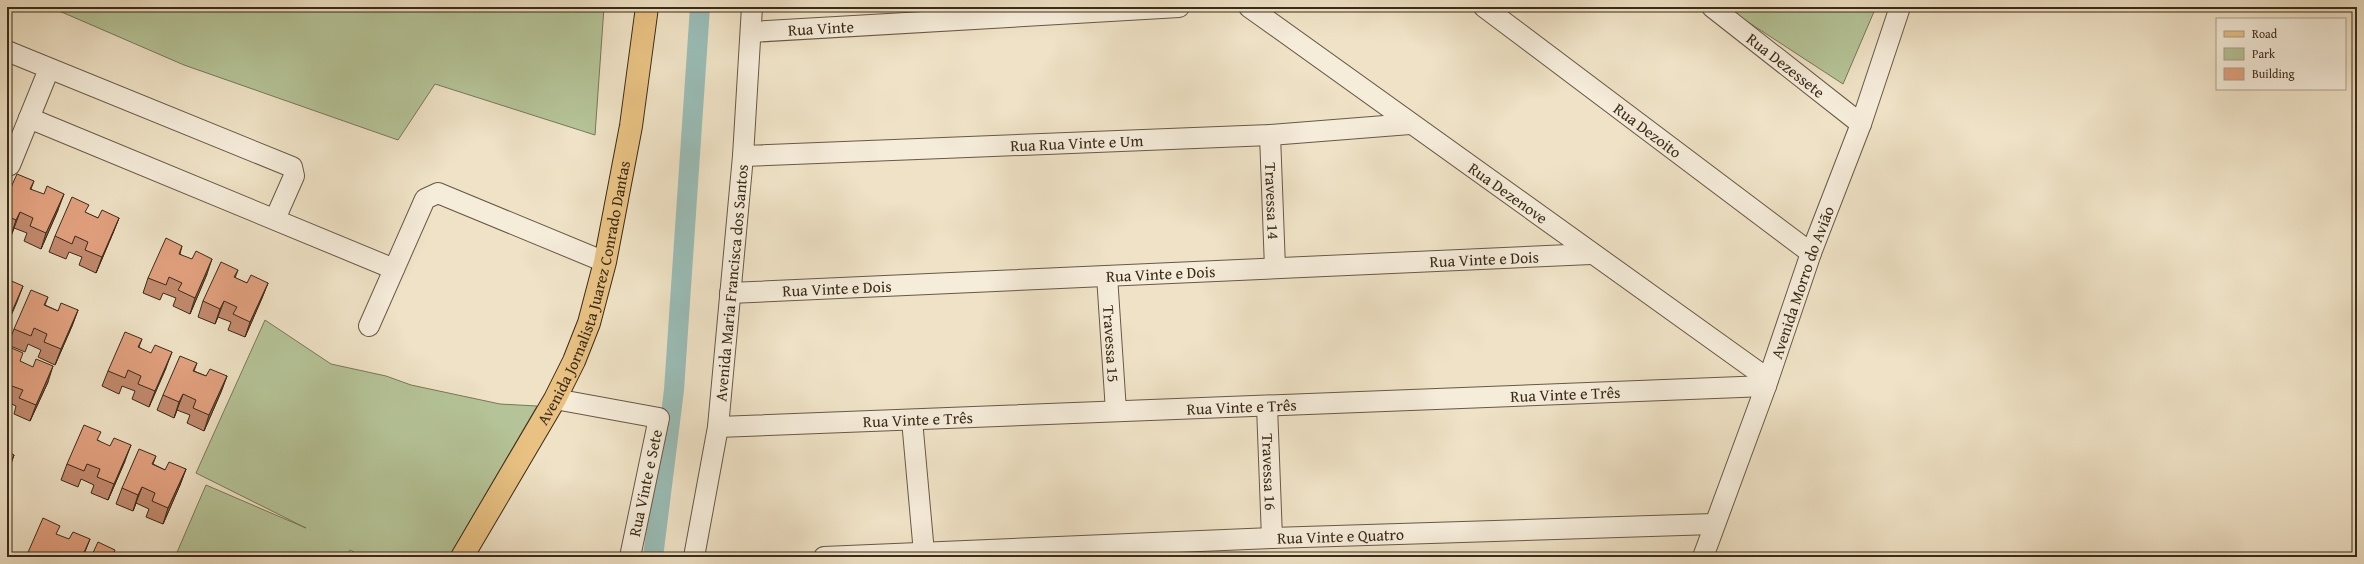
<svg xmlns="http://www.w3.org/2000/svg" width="2364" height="564" font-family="'Gentium Book Plus',serif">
<rect width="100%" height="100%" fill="#efe2c6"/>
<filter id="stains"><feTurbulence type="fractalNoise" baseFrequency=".005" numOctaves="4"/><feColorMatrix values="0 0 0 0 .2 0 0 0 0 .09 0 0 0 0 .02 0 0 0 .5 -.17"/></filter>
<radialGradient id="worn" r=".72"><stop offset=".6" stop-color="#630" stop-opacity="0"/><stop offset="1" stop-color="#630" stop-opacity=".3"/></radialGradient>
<path fill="#b5c498" stroke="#787858" d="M50 7H604L595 135 435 84 398 140 184 65Z
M1725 7H1876L1843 84Z
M265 320 331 364 386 376 411 385 500 404 537 406 449 557H363L350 550 346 557H175L206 485 306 528 196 473Z"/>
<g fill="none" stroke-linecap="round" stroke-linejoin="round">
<path stroke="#9abdb7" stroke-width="20" d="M653 557 674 390 700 7"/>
<g stroke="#675944" stroke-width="22">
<g id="minor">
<path id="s1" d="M1249 7 1768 379"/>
<path id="s2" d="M1484 7 1811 253"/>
<path id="s3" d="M1712 7 1861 124"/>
<path id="s4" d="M751 32 1179 7"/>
<path d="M7 51 292 167 294 176 275 219"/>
<path d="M29 118 394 269"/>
<path id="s5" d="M1270 135 1275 268"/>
<path id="s6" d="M743 156 1270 135 1410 124"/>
<path d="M10 165 49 69"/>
<path id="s7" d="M1107 276 1116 411"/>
<path id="s8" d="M730 293 1591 254"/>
<path d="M369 326 425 199 438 193 605 262"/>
<path d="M555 399 659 418 630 557"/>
<path id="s9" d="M1267 406 1272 538"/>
<path d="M912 420 924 553"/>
<path id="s10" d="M718 427 1766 386"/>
<path id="s11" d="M694 557 718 427 743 156 752 7"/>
<path id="s12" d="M824 557 1272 538 1714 524"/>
<path id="s13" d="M1703 557 1766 386 1811 253 1861 124 1900 7"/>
</g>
</g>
<g stroke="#3a2b18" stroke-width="24">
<g id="major">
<path id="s14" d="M462 557 555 399 574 361 589 323 605 262 631 126 647 7"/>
</g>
</g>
<use href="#minor" stroke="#f5ecda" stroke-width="20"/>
<use href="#major" stroke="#e8c183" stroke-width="22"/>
</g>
<path fill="#c38a6e" stroke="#3a2b18" d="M34 181 31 189 58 210 41 249 24 241 27 233 14 228 11 236 7 234V196Z
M86 213 98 218H119L113 233 96 273 79 265 82 257 69 252 66 259 49 252 55 236Z
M182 246 180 254 207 274 190 314 173 306 176 298 163 293 160 300 143 293 148 278Z
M238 270 235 278 247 283H268L262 298 245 337 228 330 231 322 218 317 215 324 198 317 203 301Z
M48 297 45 305 58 311 78 310 72 326 55 365 38 357 41 350 28 344 25 352 8 345 14 329Z
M142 339 139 347 166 368 149 407 132 399 135 391 122 386 119 394 102 386 108 371Z
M7 346 20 361 48 382 30 421 14 414 16 406 7 402Z
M197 363 194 371 206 376H227L221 392 204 431 187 423 190 415 177 410 174 418 157 410 163 395Z
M98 440 125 461 108 500 91 493 94 485 81 479 78 487 61 480 67 464Z
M156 456 153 464 165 470 186 469 180 485 163 524 146 517 149 509 136 503 133 511 116 504 122 488Z"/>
<path fill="#9f715a" stroke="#3a2b18" d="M64 194 58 210 41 249 46 233Z
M20 212 11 236 16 220Z
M119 218 113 233 96 273 102 257Z
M212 259 207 274 190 314 195 298Z
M268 283 262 298 245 337 250 322Z
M23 286 17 302 7 325V323Z
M224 301 218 317 215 324 220 309Z
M78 310 72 326 55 365 61 349Z
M172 352 166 368 149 407 155 391Z
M53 366 48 382 30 421 36 405Z
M227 376 221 392 204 431 209 415Z
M183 394 174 418 179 402Z
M131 445 125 461 108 500 114 484Z
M14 455 9 470 7 474V472Z
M186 469 180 485 163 524 168 508Z
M142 487 133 511 138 495Z
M90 539 83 557H82Z"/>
<path fill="#e3a180" stroke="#3a2b18" d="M17 174 34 181 30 189 44 194 47 186 64 194 46 233 30 226 33 218 20 212 16 220 7 216V196Z
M72 197 89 205 85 212 98 218 102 210 119 218 102 257 85 250 88 242 75 236 72 244 55 236Z
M166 238 182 246 179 254 192 259 196 251 212 259 195 298 178 290 182 283 169 277 166 285 148 278Z
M221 262 238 270 234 277 247 283 251 275 268 283 250 322 233 314 237 307 224 301 220 309 203 301Z
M7 279 23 286 7 323Z
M31 290 48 297 44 305 58 311 61 303 78 310 61 349 44 342 47 334 34 328 31 336 14 329Z
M125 332 142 339 138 347 151 353 155 345 172 352 155 391 138 384 141 376 128 370 125 378 108 371Z
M7 346 23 353 20 361 33 367 36 359 53 366 36 405 19 398 23 390 9 385 7 390Z
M180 356 197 363 193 371 206 376 210 369 227 376 209 415 193 408 196 400 183 394 179 402 163 395Z
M84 425 101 432 97 440 110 446 114 438 131 445 114 484 97 477 100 469 87 464 84 471 67 464Z
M139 449 156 456 152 464 165 470 169 462 186 469 168 508 152 501 155 493 142 487 138 495 122 488Z
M7 451 14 455 7 472Z
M43 518 60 526 56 534 69 539 73 532 90 539 82 557H26Z
M98 542 115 550 112 557H91Z"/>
<g text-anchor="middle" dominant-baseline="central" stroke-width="3.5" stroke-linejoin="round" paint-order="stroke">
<g font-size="16" fill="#3a2b18" stroke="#f5ecda">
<text stroke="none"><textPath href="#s4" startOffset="70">Rua Vinte</textPath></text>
<text stroke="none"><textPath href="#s3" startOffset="94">Rua Dezessete</textPath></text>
<text stroke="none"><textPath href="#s2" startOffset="205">Rua Dezoito</textPath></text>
<text stroke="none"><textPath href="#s6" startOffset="334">Rua Rua Vinte e Um</textPath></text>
<text stroke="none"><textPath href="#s1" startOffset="319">Rua Dezenove</textPath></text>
<text stroke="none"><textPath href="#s5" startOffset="66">Travessa 14</textPath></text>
<text stroke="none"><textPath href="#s8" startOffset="755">Rua Vinte e Dois</textPath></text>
<text stroke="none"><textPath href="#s8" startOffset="431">Rua Vinte e Dois</textPath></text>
<text stroke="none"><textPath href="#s13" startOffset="292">Avenida Morro do Avião</textPath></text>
<text stroke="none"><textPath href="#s11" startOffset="277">Avenida Maria Francisca dos Santos</textPath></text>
<text stroke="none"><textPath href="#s8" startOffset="107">Rua Vinte e Dois</textPath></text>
<text stroke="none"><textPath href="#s14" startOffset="294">Avenida Jornalista Juarez Conrado Dantas</textPath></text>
<text stroke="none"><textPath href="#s7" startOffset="68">Travessa 15</textPath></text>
<text stroke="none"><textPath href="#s10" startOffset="848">Rua Vinte e Três</textPath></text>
<text stroke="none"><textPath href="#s10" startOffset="524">Rua Vinte e Três</textPath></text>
<text stroke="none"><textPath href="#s10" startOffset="200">Rua Vinte e Três</textPath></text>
<text stroke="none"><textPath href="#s9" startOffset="66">Travessa 16</textPath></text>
<text transform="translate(645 483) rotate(-78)">Rua Vinte e Sete</text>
<text stroke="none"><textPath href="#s12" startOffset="517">Rua Vinte e Quatro</textPath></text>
</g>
</g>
<rect width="2364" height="564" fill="none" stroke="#efe2c6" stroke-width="24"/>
<rect x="8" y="8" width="2348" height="548" fill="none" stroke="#3a2b18" stroke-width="2"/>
<rect x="12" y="12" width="2340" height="540" fill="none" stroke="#3a2b18"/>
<rect x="2216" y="18" width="130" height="72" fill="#f5ecda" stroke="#aa9f8c"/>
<rect x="2224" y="31" width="20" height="6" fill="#e8c183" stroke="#aa9f8c"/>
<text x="2252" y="38" font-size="12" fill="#3a2b18">Road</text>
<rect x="2224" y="48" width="20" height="12" fill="#b5c498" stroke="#aa9f8c"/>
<text x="2252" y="58" font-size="12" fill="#3a2b18">Park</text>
<rect x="2224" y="68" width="20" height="12" fill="#e3a180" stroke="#aa9f8c"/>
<text x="2252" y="78" font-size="12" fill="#3a2b18">Building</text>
<rect width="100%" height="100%" filter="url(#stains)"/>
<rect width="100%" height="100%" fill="url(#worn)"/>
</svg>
